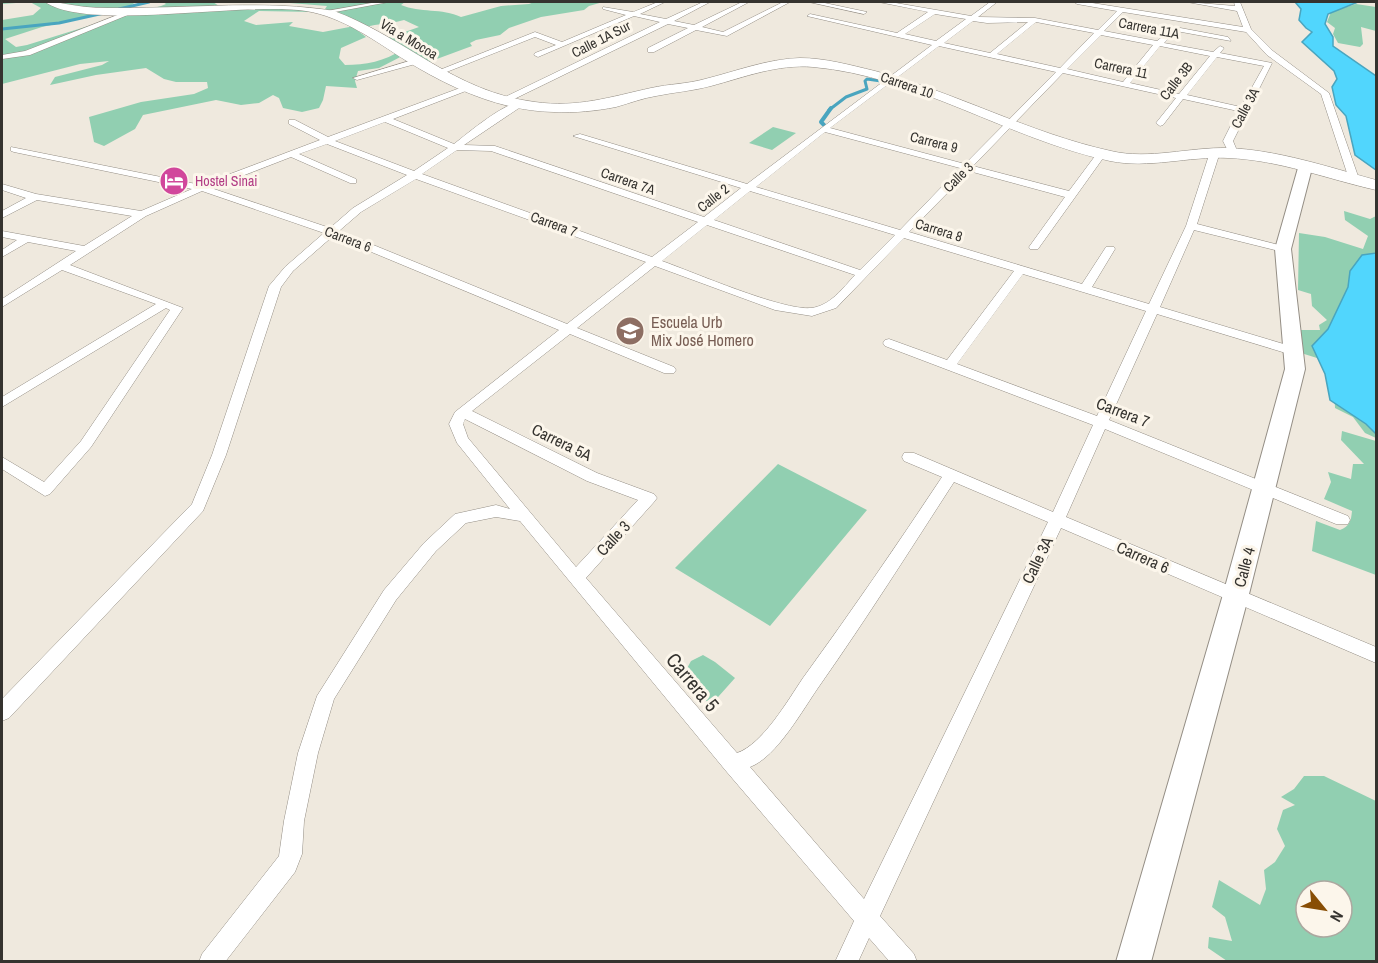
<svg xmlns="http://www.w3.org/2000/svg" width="1378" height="963" font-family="'Archivo Narrow',sans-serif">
<rect width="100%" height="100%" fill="#efe9de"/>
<path fill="#91cfb1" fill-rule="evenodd" d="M2 2H136L125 9 42 27 5 39 16 47 27 45 101 22 161 6 166 4 163 2H213L219 6 305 10 314 12 259 11 244 21 256 25 293 22 289 26 323 32 360 25 331 14 325 9 327 6 277 2H405L401 5C420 13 442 8 461 17L501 6 529 4 534 2H603L589 6 584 10 541 17 509 28 500 35 476 40 470 43 472 46 426 63 410 52 379 68 358 71 355 81 357 88 326 86 323 100 319 108 302 112 283 108 279 98 273 95 259 103 241 105 216 100 143 115 135 129 104 146 94 142 89 117 141 102 194 94 208 88 207 82H176L164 79 146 68 96 75 50 85 55 77 102 65 109 61 80 64 2 84V20L33 15 41 8 30 2 2 4ZM404 20 419 27 385 39 401 50C386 61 365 65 345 65L339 58 341 48 366 37 357 30C373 23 388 25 404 20Z
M1356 4 1376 7V31L1361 27 1363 44 1360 47 1338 43 1333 34 1335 28 1327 22 1331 12Z
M773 127 796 133 772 150 749 143Z
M1344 211 1370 219 1376 216V438L1365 433 1353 417 1335 408 1333 363 1301 353 1297 330H1320L1319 325 1327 320 1312 306 1311 294 1298 290 1299 233 1325 237 1363 249 1368 236 1345 220Z
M1342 431 1376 441V575L1312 551 1316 521 1340 530C1350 526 1351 521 1352 511L1324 499 1331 482 1328 472 1351 479 1353 464H1364L1341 440Z
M778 464 867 510 770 626 675 568Z
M703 655 715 662 735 678 710 706 685 672 691 661Z
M1304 776H1324L1376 801V961H1227L1208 948 1209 937 1232 941 1225 917 1212 907 1219 880 1260 905 1266 889 1264 870 1275 862 1285 846 1277 829 1283 810 1295 805 1281 797 1294 789ZM1306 891H1342V927H1306Z"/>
<path fill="#51d6fd" stroke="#49a5bf" stroke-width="1.5" d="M1295 2H1358L1328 14 1325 24 1333 37V46L1376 76V170L1355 155 1346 116 1336 105 1332 87 1337 79 1334 71 1302 42 1312 32 1306 28 1299 20 1301 9Z
M1376 253V434L1366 424 1330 400 1325 374 1312 346 1328 329 1348 287 1350 271 1362 255Z"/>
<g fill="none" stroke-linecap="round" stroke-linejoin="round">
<path stroke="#49a5bf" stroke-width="3" d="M119 9 149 2
M2 29 59 23 104 13
M829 110 846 97 867 89 865 81 867 79 881 81"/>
<path stroke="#49a5bf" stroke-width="4" d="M824 125 821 122 831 108"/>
<g stroke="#948e85" stroke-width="1">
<path id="minor" d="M377 2H389L324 14 321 12Z
M658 2H665L640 14 666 19 703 2H710L674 21 694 25 742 2H749L702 27 723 32 783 2H790L727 36 696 30 654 52H648V48L688 28 668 24 506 103 502 100 503 98 660 22 634 16 538 57 534 55 535 53 556 45 535 37 439 75 432 73 535 32 562 42 626 15 603 9V7L633 12Z
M809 2H820L867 12 864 14Z
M879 2H890L971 16 990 2H997L978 17 1035 18 1098 30 1117 11 1077 4 1074 2H1086L1243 27 1237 11 1187 2 1235 6 1234 2H1240L1251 29 1273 51 1329 93 1359 179 1357 181 1349 179 1321 94 1267 55 1246 32 1123 12 1104 31 1157 41 1175 27 1228 37 1231 41 1176 31 1164 43 1213 52 1220 46 1224 48 1220 53 1272 63 1233 141 1238 153 1236 155H1230L1223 141 1238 111 1183 99 1163 125 1160 126 1156 123 1176 98 1063 73 973 166 1069 191 1098 152H1104L1106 154 1038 249H1030L1029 247 1065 197 969 171 909 232 1082 284 1106 247H1114L1115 249 1092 287 1149 304 1186 226 1210 152 1218 150 1220 152 1197 224 1287 247 1288 249 1283 252 1194 230 1160 307 1297 348 1299 351 1297 354H1289L1157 314 1109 420 1348 516 1350 520 1348 524H1336L1105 429 1066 517 1376 647V663L1061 528 880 916 914 954 917 962H890L869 938 858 962H835L854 921 726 771 520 521 496 517 466 523 436 551 396 600 334 699 318 753 304 821 302 854 295 872 225 962H199L202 954 279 856 284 821 298 753 317 696 384 590 424 543 455 514 496 505 510 509 457 443 449 424 455 412 559 330 333 236 293 271 281 287 226 455 203 511 9 718 2 721V699L192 504 212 455 269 286 285 267 324 233 202 191 146 216 70 265 183 308 91 447 50 494 45 496 2 469V457L44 482 81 441 170 310 166 308 2 407V397L156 304 62 270 2 307V299L76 251 28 242 2 257V250L17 240 2 237V231L84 246 132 216 37 200 2 218V211L26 198 2 190V184L36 194 141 211 192 189 14 152 11 151V147L201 185 320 140 289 124V120H295L328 137 468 85 472 87 471 89 393 119 454 144C468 133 506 101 522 102V106L464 145 495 146 704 217 741 188 573 136 580 134 747 184 932 45 807 16 810 14 897 33 928 12ZM935 14 966 19 936 41 905 34ZM973 21 987 23 1028 22 990 53 944 43ZM1036 22 1094 33 1060 68 997 54ZM1101 35 1153 45 1123 82 1067 69ZM939 46 1056 72 965 164 830 128ZM1160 46 1210 56 1179 94 1130 83ZM1217 57 1264 66 1241 107 1187 95ZM385 122 448 148 414 171 335 141ZM825 132 960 168 900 230 756 187ZM327 144 407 175 353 208 330 228 211 188 291 157 350 183H356V179L299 154ZM457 150 491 151 698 222 652 257 422 174ZM416 179 646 262 567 324 339 231 361 212ZM750 191 895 235 860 270 714 220ZM707 225 855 275C843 288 830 306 811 308 783 311 693 272 662 261ZM904 238 1014 271 947 360 889 339 885 340 883 343 885 346 1093 425 1053 512 914 453H904L902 457 904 461 942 477C897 545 851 612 803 678 788 700 763 744 737 753L586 578 654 502 657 498 654 494 597 473 472 411 570 334 664 373H674L676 370 674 367 577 328 655 266 775 310 812 316 836 308ZM1023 274 1146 311 1097 416 957 364ZM465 419 587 481 638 500 576 567 468 438 463 424ZM954 482 1048 522 864 899 750 767C777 757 803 709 820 685 867 618 910 550 954 482Z
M133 9 135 12 30 55 2 59V55L25 51Z
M416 59 420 61 419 63 357 80 353 78Z"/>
</g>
<g stroke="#948e85" stroke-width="2">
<path id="secondary" d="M1305 164 1312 168 1291 249 1305 369 1248 598 1151 962H1116L1222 598 1285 369 1275 249 1298 168Z"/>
</g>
<g stroke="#948e85" stroke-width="1">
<path id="primary" d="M45 2C55 1 62 4 72 5 88 8 104 8 120 8 188 8 270 0 334 11 405 37 454 92 535 102 577 108 610 97 651 88 669 84 687 84 705 79 737 71 767 59 800 58 825 58 850 65 875 71 955 92 1029 133 1111 151 1149 160 1189 147 1228 148 1278 150 1328 167 1376 180V190C1327 179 1279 160 1228 158 1188 156 1149 169 1110 161 1008 139 917 76 813 67 777 64 745 77 711 86 693 91 675 92 656 96 643 98 630 103 616 107 596 111 575 113 554 112 501 111 450 88 405 60 375 41 343 17 306 11 244 1 88 32 45 2Z"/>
</g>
<use href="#minor" fill="#fff" fill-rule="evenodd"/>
<use href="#secondary" fill="#fff" fill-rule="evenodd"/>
<use href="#primary" fill="#fff" fill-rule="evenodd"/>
</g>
<defs>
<g id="hotel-disc" transform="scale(1.5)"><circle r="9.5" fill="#d1479c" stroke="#fcf6eb"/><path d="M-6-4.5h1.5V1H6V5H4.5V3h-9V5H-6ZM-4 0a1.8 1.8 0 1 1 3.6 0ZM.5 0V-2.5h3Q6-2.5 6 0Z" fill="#fff"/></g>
<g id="school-disc" transform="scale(1.5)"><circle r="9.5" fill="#8d6e63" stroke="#fcf6eb"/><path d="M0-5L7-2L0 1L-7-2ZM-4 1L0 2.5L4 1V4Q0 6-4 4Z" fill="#fff"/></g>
</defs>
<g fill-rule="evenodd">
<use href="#hotel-disc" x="174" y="181"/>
<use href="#school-disc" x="630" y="331"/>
</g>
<g text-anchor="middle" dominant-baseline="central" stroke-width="6" stroke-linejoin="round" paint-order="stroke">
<g font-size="14" fill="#35332f" stroke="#fcf6eb">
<text transform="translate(1149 28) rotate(11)">Carrera 11A</text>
<text transform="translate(409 39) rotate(31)">Vía a Mocoa</text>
<text transform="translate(601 39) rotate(-27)">Calle 1A Sur</text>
<text transform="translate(1121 68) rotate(12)">Carrera 11</text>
<text transform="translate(1176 81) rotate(-52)">Calle 3B</text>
<text transform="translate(907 85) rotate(19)">Carrera 10</text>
<text transform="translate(1245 108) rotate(-62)">Calle 3A</text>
<text transform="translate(934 142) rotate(14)">Carrera 9</text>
<text transform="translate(958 177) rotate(-45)">Calle 3</text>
<text transform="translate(628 181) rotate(19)">Carrera 7A</text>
<text transform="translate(713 198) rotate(-38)">Calle 2</text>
<text transform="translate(554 224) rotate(20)">Carrera 7</text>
<text transform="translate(939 230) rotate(17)">Carrera 8</text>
<text transform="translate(348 239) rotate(21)">Carrera 6</text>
</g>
<g font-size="14" fill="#b23c85" stroke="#fcf6eb" text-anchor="start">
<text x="195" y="181">Hostel Sinai</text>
</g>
<g font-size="16" fill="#785e54" stroke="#fcf6eb" text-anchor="start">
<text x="651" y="322">Escuela Urb<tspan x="651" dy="18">Mix José Homero</tspan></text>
</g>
<g font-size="16" fill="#35332f" stroke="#fcf6eb">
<text transform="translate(1123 412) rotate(21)">Carrera 7</text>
<text transform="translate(562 442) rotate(26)">Carrera 5A</text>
<text transform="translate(613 538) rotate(-47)">Calle 3</text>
<text transform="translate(1143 557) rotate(24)">Carrera 6</text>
<text transform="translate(1037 560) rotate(-64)">Calle 3A</text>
<text transform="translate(1244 567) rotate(-75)">Calle 4</text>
</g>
<g font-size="20" fill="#35332f" stroke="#fcf6eb">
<text transform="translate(693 682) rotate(50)">Carrera 5</text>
</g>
</g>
<rect width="1378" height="963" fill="none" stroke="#35332f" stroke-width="6"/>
<g transform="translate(1324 909) rotate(120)"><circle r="28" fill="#fcf6eb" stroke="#aca8a0" stroke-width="1.5"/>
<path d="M0-4.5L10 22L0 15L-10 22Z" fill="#884e05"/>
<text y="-9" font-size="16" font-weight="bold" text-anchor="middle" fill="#35332f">N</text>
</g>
</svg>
